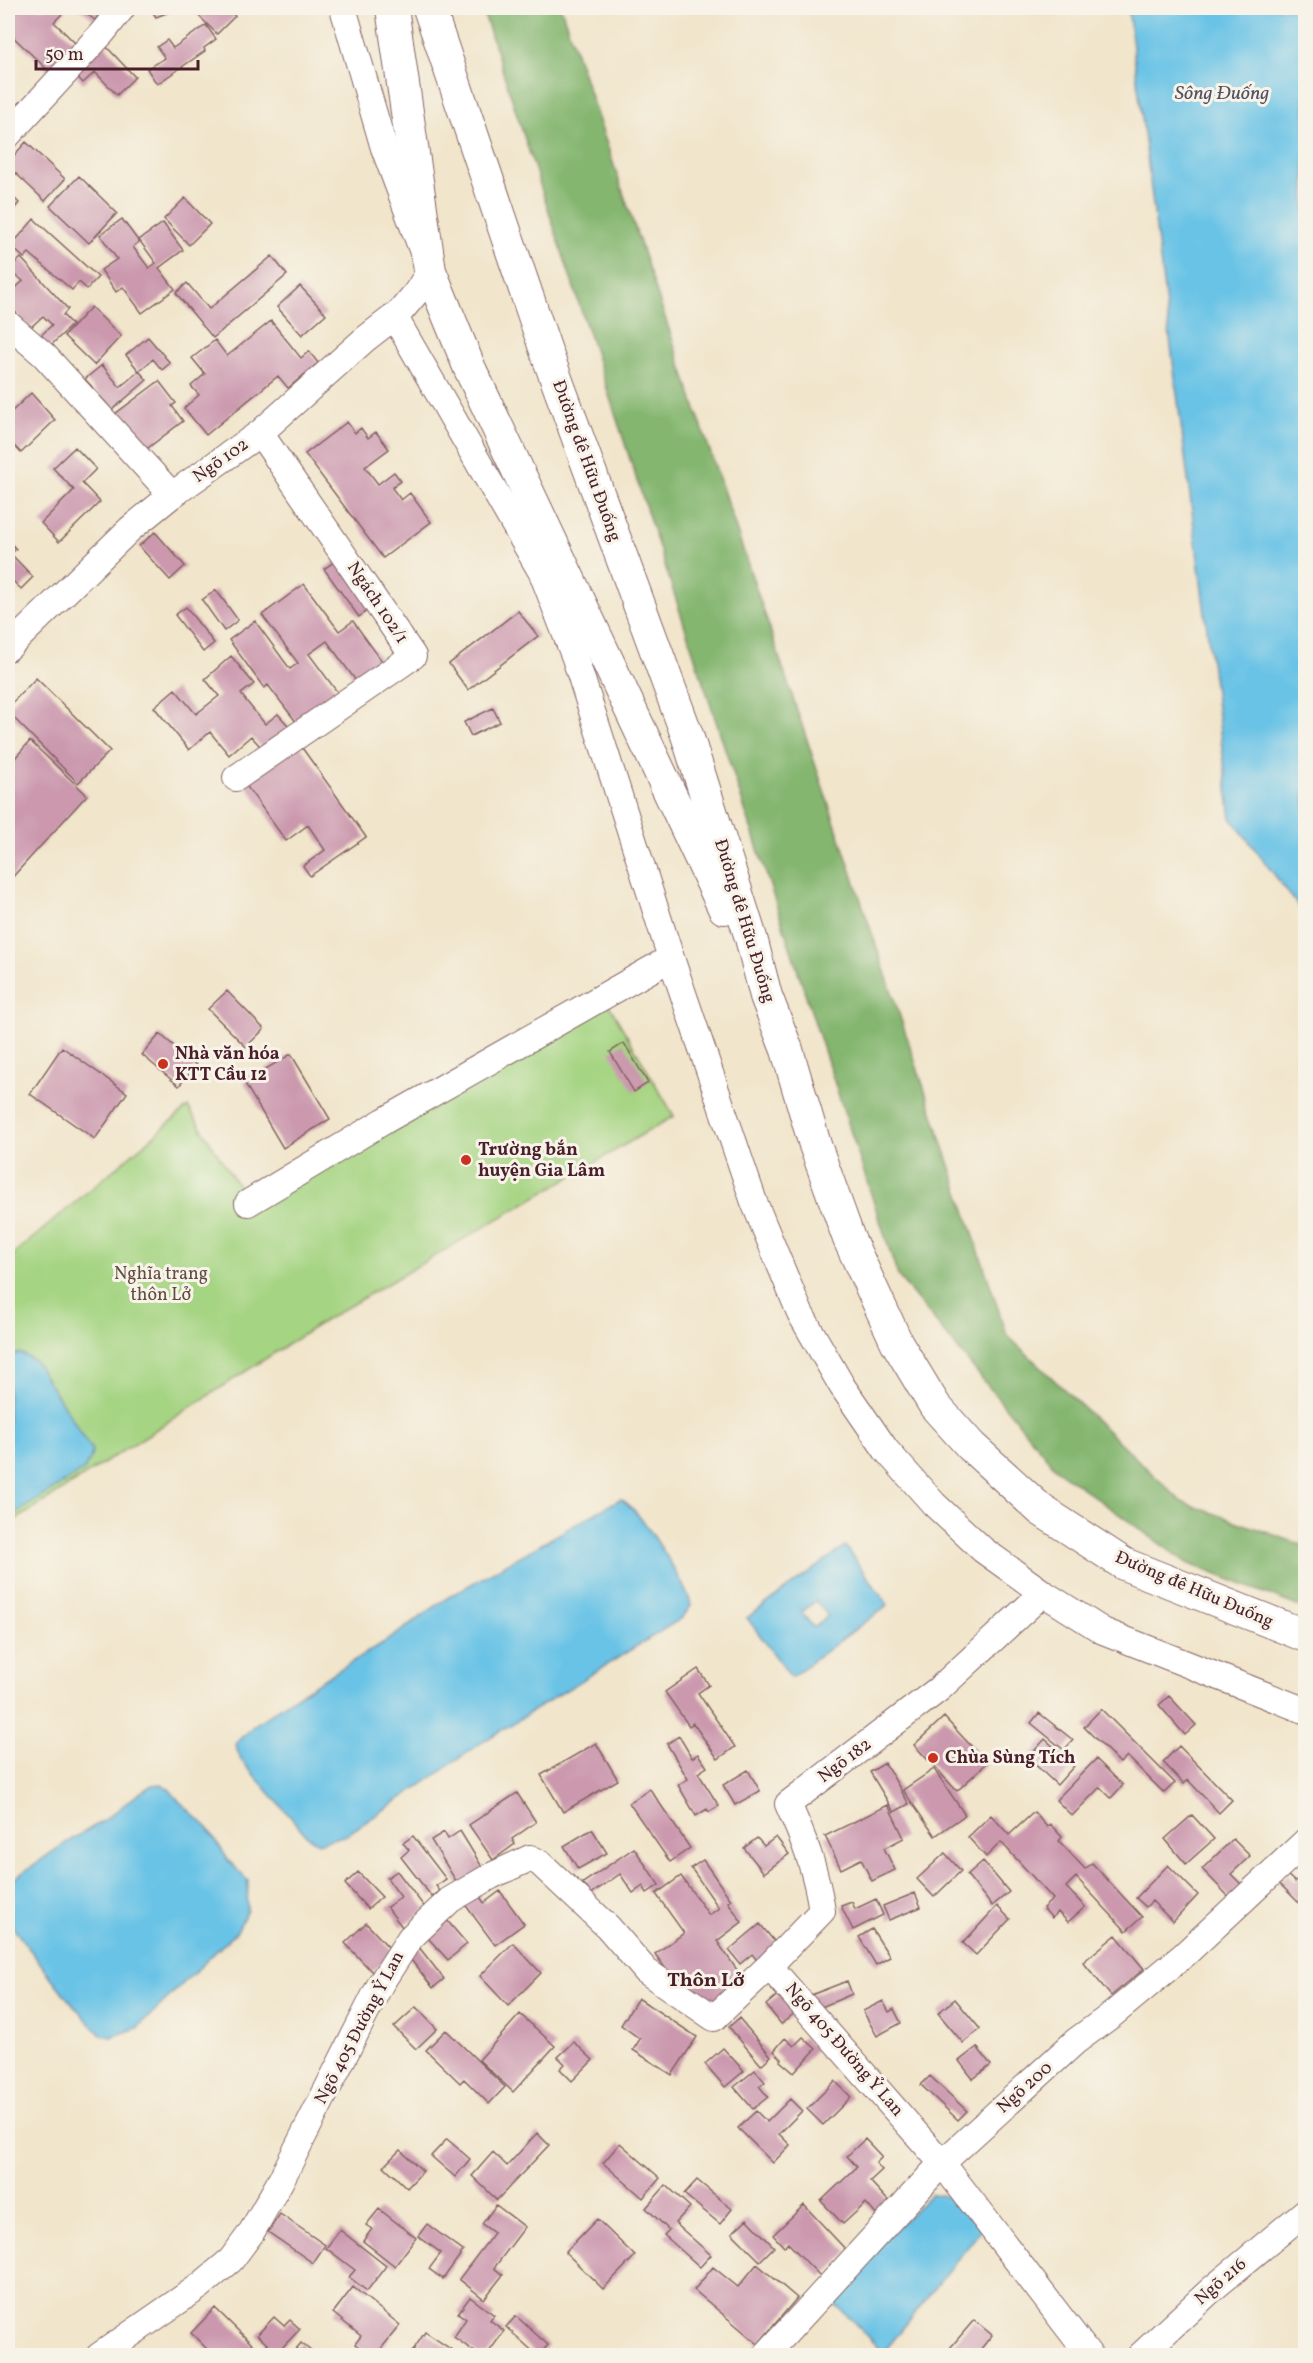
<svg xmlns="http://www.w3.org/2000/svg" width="1313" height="2363" font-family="Vollkorn,serif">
<rect width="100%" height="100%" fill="#f7f3e8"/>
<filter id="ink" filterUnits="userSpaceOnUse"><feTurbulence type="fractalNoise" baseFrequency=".0167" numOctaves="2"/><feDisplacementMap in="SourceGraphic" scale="12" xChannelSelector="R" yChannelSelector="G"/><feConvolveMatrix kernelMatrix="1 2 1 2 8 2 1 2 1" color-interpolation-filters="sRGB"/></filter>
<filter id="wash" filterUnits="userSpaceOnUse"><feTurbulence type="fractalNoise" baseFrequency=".008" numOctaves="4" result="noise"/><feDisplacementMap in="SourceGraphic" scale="24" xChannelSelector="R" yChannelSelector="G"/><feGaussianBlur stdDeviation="1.35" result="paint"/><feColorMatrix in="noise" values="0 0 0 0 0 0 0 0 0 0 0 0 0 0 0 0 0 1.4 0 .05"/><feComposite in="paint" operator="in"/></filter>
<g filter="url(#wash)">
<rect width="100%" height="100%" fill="#f1e5cb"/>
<path fill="#a5d482" stroke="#787a56" stroke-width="1.5" d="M605 998 674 1116 327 1319 8 1525V1259L188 1107 246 1198Z"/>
<path fill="#84b670" stroke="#676a4e" stroke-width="1.5" d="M482 8H561L1007 1335 1182 1502 1305 1546V1609L1187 1563 1056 1469 898 1276Z"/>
<path fill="#69c3e6" stroke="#5a7188" stroke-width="1.5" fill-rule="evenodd" d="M1128 8H1305V915L1231 818Z
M20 1353 35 1361 92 1450 91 1458 84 1470 8 1518V1356Z
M620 1499C637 1504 689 1588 691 1606L682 1618 481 1743 426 1782 346 1835 318 1843 307 1836 241 1760 237 1750 236 1743 253 1726 298 1695 391 1638 447 1598Z
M845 1546 888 1605 791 1677 747 1618ZM816 1601 828 1616 813 1627 801 1612Z
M162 1784 169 1789 179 1801 208 1828 228 1860 248 1881 247 1910 237 1931 137 2028 111 2037 101 2035 67 1998 14 1929C5 1914 7 1899 8 1883L64 1844 103 1821 138 1794 152 1785Z
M931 2194C959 2195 965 2209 982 2229L883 2353 846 2314 826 2297Z"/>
<g id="blocks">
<path fill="#cb98ae" d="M16 8H68L54 22 80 48 54 76 8 32V17Z
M78 8H104L95 20Z
M150 8H179L156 17Z
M193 8H226L235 16 217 34 192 9Z
M206 25 216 39 204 48 205 51 157 84 147 69 165 58 157 47 167 40 173 48Z
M101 41 135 77 117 95 95 72 83 83 71 70Z
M8 97 19 107 8 120Z
M26 142 65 179 45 201 8 166V162Z
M79 176 117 213 89 243 50 206Z
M8 192 19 203 8 216Z
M185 198 210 224 189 245 164 219Z
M34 219 98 277 87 289 79 282 72 290 29 253 24 258 11 246 8 250V231L17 239Z
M122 219 139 242 133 247 149 268 156 263 139 240 163 223 183 250 159 268 175 289 142 313 123 287 116 292 101 270 117 259 100 235Z
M272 256 287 275 213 338 176 293 187 283 209 309Z
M21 258 68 309 63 315 72 325 47 349 37 339 52 325 43 316 30 328 8 304V295L23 281 17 276 8 285V261L12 266Z
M300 286 326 314 302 335 277 307Z
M91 307 121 336 94 365 64 336Z
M271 321 301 358 309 351 318 363 288 388 278 376 206 435 184 408 199 395 191 386 205 374 192 358 215 340 227 356Z
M148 337 170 363 162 370 153 359 139 371 147 380 112 410 85 379 102 365 120 387 139 371 126 355Z
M159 381 176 403 172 406 183 421 140 454 111 417Z
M31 393 55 420 21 453 8 439V415Z
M347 422 355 433 361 428 368 438 376 432 389 449 365 467 378 484 394 472 401 481 392 488 401 500 410 493 431 522 383 558 305 454Z
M75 447 96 469 82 483 100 502 59 542 41 523 74 490 53 468Z
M155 532 185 566 170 580 139 546Z
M8 540 16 549 11 554 33 577 21 589 13 581 8 587Z
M338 559 373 606 359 617 324 569Z
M304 584 339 631 353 621 382 661 356 681 327 641 309 654 341 697 300 727 268 685 264 688 229 640 255 621 290 669 298 663 262 615Z
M216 590 238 620 224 631 202 600Z
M186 607 214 643 203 652 175 615Z
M518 611 538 636 468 690 449 664Z
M231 656 254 684 241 694 247 702 265 724 278 714 294 732 267 754 251 736 229 755 210 732 189 750 154 707 175 689 196 714 219 696 205 679Z
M36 678 110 751 78 783 8 712V707Z
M493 708 500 722 471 736 464 722Z
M30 741 87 795 8 882V766Z
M300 745 366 837 310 876 303 866 325 850 308 825 286 841 245 784Z
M227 991 264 1029 246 1047 208 1009Z
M160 1034 196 1065 179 1086 142 1055Z
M624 1043 648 1083 634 1092 610 1052Z
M62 1047 127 1093 95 1139 30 1094Z
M291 1054 330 1119 283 1148 244 1082Z
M698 1669 709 1685 698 1693 735 1747 718 1759 693 1723 689 1726 665 1692Z
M1169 1696 1196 1725 1185 1735 1159 1705Z
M1101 1709 1175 1783 1164 1793 1127 1756 1120 1763 1084 1727Z
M1039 1713 1073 1740 1064 1750 1031 1723Z
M944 1717 987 1763 957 1791 914 1745Z
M679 1736 692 1758 698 1754 707 1767 698 1773 719 1806 709 1812 707 1809 696 1816 678 1785 688 1779 667 1744Z
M1045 1739 1074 1766 1057 1785 1028 1758Z
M596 1743 618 1780 563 1812 541 1775Z
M1179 1746 1232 1800 1219 1813 1188 1780 1184 1784 1163 1762Z
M1096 1759 1123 1785 1111 1798 1100 1787 1072 1816 1056 1800Z
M885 1763 909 1804 894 1812 870 1772Z
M934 1769 965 1815 935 1836 903 1790Z
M748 1770 760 1791 735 1805 723 1785Z
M650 1789 690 1848 670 1862 629 1803Z
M517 1793 536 1822 512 1839 515 1844 493 1860 469 1825Z
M888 1805 904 1838 884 1848 895 1870 872 1881 861 1859 841 1869 825 1836Z
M1034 1812 1047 1827 1050 1824 1062 1837 1059 1841 1085 1869 1092 1863 1142 1917 1126 1931 1076 1877 1066 1887 1085 1907 1068 1922 1058 1912 1052 1918 1043 1908 1053 1899 1001 1842 986 1857 968 1837 991 1815 1009 1835Z
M1192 1815 1214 1839 1186 1864 1165 1839Z
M592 1829 607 1853 578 1869 564 1846Z
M460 1831 484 1870 459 1886 431 1840 444 1832 448 1839Z
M413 1836 446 1879 436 1886 440 1891 432 1897 401 1857 409 1850 403 1843Z
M776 1837 789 1854 764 1873 744 1848 757 1838 764 1846Z
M1233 1839 1250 1856 1231 1874 1245 1888 1232 1900 1202 1869Z
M634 1848 659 1885 647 1893 643 1886 633 1893 620 1874 591 1894 583 1883Z
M945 1853 961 1871 934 1897 917 1879Z
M703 1860 731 1900 728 1902 742 1922 717 1941 746 1983 705 2012 678 1986 655 1954 684 1933 656 1894 681 1876 709 1915 719 1908 691 1868Z
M983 1861 1009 1892 992 1906 967 1875Z
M1168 1865 1198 1895 1173 1922 1152 1901 1146 1907 1136 1898Z
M397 1871 426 1909 402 1927 387 1907 401 1897 387 1878Z
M358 1872 382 1897 368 1909 345 1884Z
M1303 1874 1305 1876 1304 1908 1279 1883 1287 1875 1295 1882Z
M475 1889 484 1903 500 1891 524 1924 495 1945 461 1899Z
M915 1893 921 1907 889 1920 883 1906Z
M876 1899 883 1915 853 1930 841 1906 852 1902 855 1909Z
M997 1906 1010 1919 976 1955 963 1943Z
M439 1911 467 1944 448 1960 419 1928Z
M366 1923 393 1952 372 1972 345 1943Z
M760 1924 779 1947 760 1964 752 1954 740 1964 729 1950Z
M872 1929 890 1957 876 1965 859 1937Z
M1116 1935 1144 1969 1111 1996 1083 1962Z
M415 1942 444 1979 433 1988 404 1951Z
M513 1943 541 1973 508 2006 480 1976Z
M847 1981 852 1994 812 2011 806 1997Z
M780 1993 796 2012 781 2024 766 2005Z
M638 1998 697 2037 672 2075 633 2050 640 2039 621 2025Z
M955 1999 980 2029 963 2043 938 2013Z
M883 2001 889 2012 894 2009 901 2023 877 2036 863 2011Z
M416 2007 437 2029 416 2049 394 2027Z
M520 2014 555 2046 513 2092 479 2060Z
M739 2018 771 2056 761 2065 729 2027Z
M446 2030 505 2087 489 2104 464 2079 460 2083 426 2050Z
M803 2037 816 2049 794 2073 780 2061 782 2059 774 2051 785 2038 794 2046Z
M574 2042 593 2060 572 2081 560 2069 565 2064 558 2057Z
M977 2047 991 2065 973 2079 959 2061Z
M723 2048 744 2071 725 2087 705 2064Z
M755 2070 765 2082 759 2086 768 2097 753 2109 734 2087Z
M930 2076 967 2111 958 2120 921 2085Z
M835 2081 851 2097 823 2125 807 2109Z
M790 2099 802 2111 779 2134 790 2145 773 2163 738 2128 756 2111 767 2122Z
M537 2133 549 2145 497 2200 472 2176 493 2152 507 2166Z
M447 2139 470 2159 455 2177 431 2156Z
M865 2139 882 2157 876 2163 882 2170 870 2181 892 2205 878 2217 866 2203 843 2224 821 2201 857 2167 847 2156Z
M620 2143 660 2178 643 2198 603 2163Z
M400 2150 423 2171 407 2188 384 2166Z
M697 2180 732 2209 720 2224 684 2194Z
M666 2185 690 2207 675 2223 711 2255 700 2267 664 2235 669 2230 646 2208Z
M496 2205 525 2227 494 2268 503 2275 484 2299 459 2279 494 2233 482 2224Z
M804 2205 848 2252 822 2278 788 2243 784 2247 773 2235Z
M379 2209 416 2238 395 2266 363 2241 372 2229 366 2225Z
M280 2214 325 2245 313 2263 268 2232Z
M597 2219 635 2256 603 2289 565 2252Z
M747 2219 774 2247 760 2261 732 2233Z
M427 2224 463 2251 443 2279 429 2269 441 2253 418 2236Z
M340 2230 386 2266 367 2291 349 2277 355 2270 326 2248Z
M757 2264 797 2298 758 2344 694 2290 713 2267 738 2287Z
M353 2287 400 2325 376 2355H370L355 2344 361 2336 333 2313Z
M470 2297 494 2315 490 2320 504 2331 487 2355H479L454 2337 466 2319 458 2313Z
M215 2308 259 2351 255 2355H213L191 2333Z
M516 2316 548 2345 538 2356 506 2327Z
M274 2317 284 2326 290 2320 300 2329 277 2353 257 2335Z
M974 2320 992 2335 976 2355H944Z
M425 2332 452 2350 448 2355H410Z
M301 2343 316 2355H291Z"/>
</g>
</g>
<g filter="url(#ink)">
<use href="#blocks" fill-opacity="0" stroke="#846463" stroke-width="1.5"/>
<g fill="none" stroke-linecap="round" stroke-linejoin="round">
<g stroke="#846463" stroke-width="28">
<path id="minor" d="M8 135 103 32 122 8
M394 316 542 573 575 658 671 958 754 1202 800 1313 842 1386 886 1450 934 1504 983 1550 1043 1593 1103 1631 1306 1711
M8 324 44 355 172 495
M8 648 130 529 172 495 260 433 364 340 400 312 416 293 430 271 384 148 343 8
M236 778 413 656 260 433
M248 1203 384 1121 671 958
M769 1966 822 1911C816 1870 805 1842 788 1804L939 1689 1043 1593
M99 2356 200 2286 231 2260 251 2233 281 2180 381 1983 410 1938 450 1900 491 1876 530 1858 540 1863 608 1927 646 1971 714 2018 769 1966 942 2163 1090 2356
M765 2356 942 2163 1076 2041 1113 2014 1184 1955 1306 1841
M1140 2356 1211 2290 1306 2211"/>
</g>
<g stroke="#846463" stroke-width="34">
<path id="major" d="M392 8 430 271 470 369 724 908
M429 8 547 354 687 735 751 938 766 996 787 1050 815 1145 849 1239 897 1343 935 1406 971 1446 1041 1510 1124 1564 1306 1636"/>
</g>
<use href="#minor" stroke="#fff" stroke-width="26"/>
<use href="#major" stroke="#fff" stroke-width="32"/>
</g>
</g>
<g fill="#c8321e" stroke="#f7f3e8" stroke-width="2">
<circle cx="163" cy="1064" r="6"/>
<circle cx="466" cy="1160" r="6"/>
<circle cx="933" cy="1758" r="6"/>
</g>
<g text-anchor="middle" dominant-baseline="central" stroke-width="6" stroke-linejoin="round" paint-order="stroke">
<g font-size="18" fill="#4a1f2b" stroke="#f7f3e8">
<text transform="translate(221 461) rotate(-35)">Ngõ 102</text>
<text transform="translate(586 461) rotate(70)">Đường đê Hữu Đuống</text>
<text transform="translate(377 603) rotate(56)">Ngách 102/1</text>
<text transform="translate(744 921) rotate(73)">Đường đê Hữu Đuống</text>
<text transform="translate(1194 1590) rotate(23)">Đường đê Hữu Đuống</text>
<text transform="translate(845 1761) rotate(-37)">Ngõ 182</text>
<text transform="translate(360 2028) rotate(-62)">Ngõ 405 Đường Ỷ Lan</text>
<text transform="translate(844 2050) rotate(49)">Ngõ 405 Đường Ỷ Lan</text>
<text transform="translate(1025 2088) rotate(-42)">Ngõ 200</text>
<text transform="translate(1221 2282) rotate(-41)">Ngõ 216</text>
</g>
<g font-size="18" font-weight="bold" fill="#4a1f2b" stroke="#f7f3e8" text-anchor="start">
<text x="175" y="1054">Nhà văn hóa<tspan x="175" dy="21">KTT Cầu 12</tspan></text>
<text x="478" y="1150">Trường bắn<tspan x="478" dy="21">huyện Gia Lâm</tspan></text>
<text x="945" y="1758">Chùa Sùng Tích</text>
</g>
<g font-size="18" fill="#614c41" stroke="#f7f3e8">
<text x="161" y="1274">Nghĩa trang<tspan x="161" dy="21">thôn Lở</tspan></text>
</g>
<g font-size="20" font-style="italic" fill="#535063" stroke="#f7f3e8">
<text x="1222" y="94">Sông Đuống</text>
</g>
<g font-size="20" font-weight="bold" fill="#4a1f2b" stroke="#f7f3e8">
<text x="706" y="1981">Thôn Lở</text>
</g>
</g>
<rect width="1313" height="2363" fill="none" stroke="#f7f3e8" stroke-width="30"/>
<path d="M36 60v9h162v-9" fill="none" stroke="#4a1f2b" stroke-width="3"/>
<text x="45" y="60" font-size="18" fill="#4a1f2b" stroke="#f7f3e8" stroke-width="4.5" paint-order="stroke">50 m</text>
</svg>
